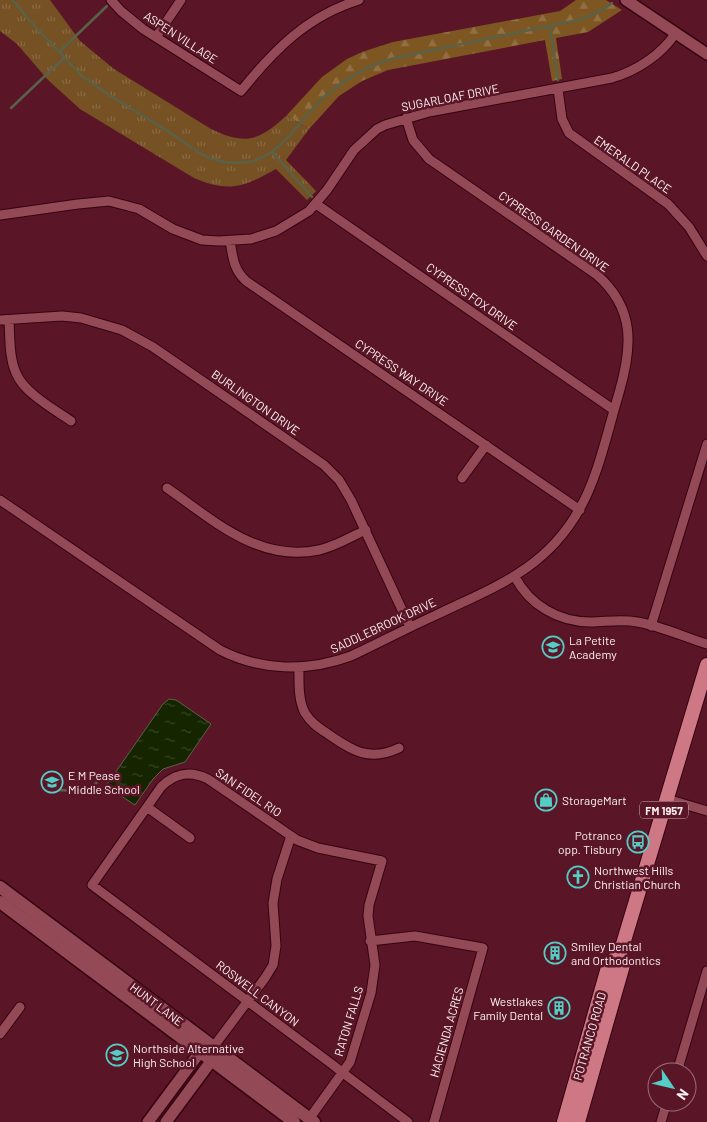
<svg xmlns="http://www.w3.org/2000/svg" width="707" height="1122" font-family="Barlow,sans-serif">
<defs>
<pattern id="grass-tufts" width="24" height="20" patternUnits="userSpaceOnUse" patternTransform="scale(1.25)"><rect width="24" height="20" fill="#755123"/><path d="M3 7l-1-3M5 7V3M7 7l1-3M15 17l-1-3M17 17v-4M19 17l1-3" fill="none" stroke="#8a6a43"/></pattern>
<pattern id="forest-firs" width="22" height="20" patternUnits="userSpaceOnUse" patternTransform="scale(1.25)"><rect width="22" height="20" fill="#7e5621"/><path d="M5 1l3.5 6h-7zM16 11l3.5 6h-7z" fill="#916f42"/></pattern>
<pattern id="water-ripples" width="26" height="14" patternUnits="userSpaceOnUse" patternTransform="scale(1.25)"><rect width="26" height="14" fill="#142500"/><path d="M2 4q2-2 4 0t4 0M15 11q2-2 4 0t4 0" fill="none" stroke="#374526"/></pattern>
</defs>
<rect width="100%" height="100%" fill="#5a1626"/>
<path fill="url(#grass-tufts)" d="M0 0H50L80 41 114 69 211 129C246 146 260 140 287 115L309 129 286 160 316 191 307 200 276 169C244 187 229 193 194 178L80 109 48 80 17 44 0 31Z"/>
<path fill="url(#forest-firs)" d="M576 0H606L622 10 588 32 556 38 562 79 552 81 545 40 388 70 362 81 339 96 309 129 287 115 322 77 347 59 362 52 393 42 560 11Z"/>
<path fill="url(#water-ripples)" stroke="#596249" d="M169 699 176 700 211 724 185 762 163 769 153 779 135 805 106 786 163 704Z"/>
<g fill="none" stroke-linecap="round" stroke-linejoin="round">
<path stroke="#596249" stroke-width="2.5" d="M13 0 29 20 82 76 109 95 169 132 201 154C221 165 250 167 270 153 290 140 305 114 324 97 344 79 367 66 394 58L583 19 602 10 612 3
M550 27 558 80
M59 52 107 6
M11 108 64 58
M272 152 312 197
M55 790C64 790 86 793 92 787 98 782 100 776 108 774L112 777"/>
<g stroke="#360311" stroke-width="11">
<path id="minor" d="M111 0 121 11 143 29 241 91C274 50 307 16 359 0
M156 37 181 0
M558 89 562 119 569 133 668 204 689 227 707 256
M316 204 614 410
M0 215 78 204 109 201 139 209 173 229 202 240 219 241 251 239 276 231 309 211 327 190 354 150 377 129 385 125 429 112 612 78C636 71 661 55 675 34
M230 241C233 257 233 269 246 281L580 510
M0 320 62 316 81 318 122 330 153 347 324 465 339 480 351 500 410 627
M9 320C10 337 9 357 16 373 24 393 54 409 71 421
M462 478 486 445
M167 488C213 520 259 563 319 550 336 546 350 537 366 530
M0 500 220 650C261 671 307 672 351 656 379 643 407 628 436 615 494 587 545 570 579 510 598 478 608 429 619 393 632 348 636 309 597 275L429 159 413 140 406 118
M515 577C530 605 558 622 591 622 606 622 621 619 637 622 661 626 684 637 707 644
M651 626 707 444
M299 667C299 682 298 700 305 713 311 723 319 728 328 734 353 751 369 762 399 748
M667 799 707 811
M147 807 190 838
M370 941 415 936 483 948 434 1122
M0 1034 20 1007
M214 1046 265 978 273 965 276 946 273 903 277 879 291 836
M677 1072 707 971
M309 1119 350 1062 371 993 375 965 368 916 369 905 382 861 318 848 297 840 208 779C190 770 175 773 161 787L92 885 333 1065 343 1073 408 1122
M661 1122 667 1102"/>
</g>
<g stroke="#360311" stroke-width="14">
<path id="tertiary" d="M626 0 707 54
M148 1122 200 1052 208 1049
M166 1122 212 1060 214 1052"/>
</g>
<g stroke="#360311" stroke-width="15">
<path id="secondary" d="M0 887 314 1122
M0 902 294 1122"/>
</g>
<g stroke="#360311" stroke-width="16">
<path id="primary" d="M564 1122 609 964 620 954 707 665
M578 1122 623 965 620 954"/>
</g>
<use href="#minor" stroke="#934956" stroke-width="9"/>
<use href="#tertiary" stroke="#934956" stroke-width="11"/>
<use href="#secondary" stroke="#934956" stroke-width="12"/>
<use href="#primary" stroke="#ce7785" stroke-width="14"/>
</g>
<defs>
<g id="school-ring" transform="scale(1.125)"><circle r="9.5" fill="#5a1626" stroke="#54cdc7" stroke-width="1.5"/><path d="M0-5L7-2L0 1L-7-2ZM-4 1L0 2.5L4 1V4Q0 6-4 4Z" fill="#54cdc7"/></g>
<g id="shop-ring" transform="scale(1.125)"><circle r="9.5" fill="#5a1626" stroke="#54cdc7" stroke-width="1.5"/><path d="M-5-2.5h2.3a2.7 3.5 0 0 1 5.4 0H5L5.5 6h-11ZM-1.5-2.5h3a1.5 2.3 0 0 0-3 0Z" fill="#54cdc7"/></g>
<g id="bus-ring" transform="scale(1.125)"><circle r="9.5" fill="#5a1626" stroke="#54cdc7" stroke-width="1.5"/><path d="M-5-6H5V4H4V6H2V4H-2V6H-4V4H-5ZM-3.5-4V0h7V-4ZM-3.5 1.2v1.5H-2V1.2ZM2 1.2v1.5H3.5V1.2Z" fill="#54cdc7"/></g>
<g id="church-ring" transform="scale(1.125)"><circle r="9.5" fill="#5a1626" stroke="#54cdc7" stroke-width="1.5"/><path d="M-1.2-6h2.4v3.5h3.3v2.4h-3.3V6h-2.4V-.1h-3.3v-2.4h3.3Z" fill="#54cdc7"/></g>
<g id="building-ring" transform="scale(1.125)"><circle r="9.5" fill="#5a1626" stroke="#54cdc7" stroke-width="1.5"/><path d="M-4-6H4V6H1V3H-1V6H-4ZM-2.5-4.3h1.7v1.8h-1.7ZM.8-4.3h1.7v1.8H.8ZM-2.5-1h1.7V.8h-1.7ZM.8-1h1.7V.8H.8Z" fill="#54cdc7"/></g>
</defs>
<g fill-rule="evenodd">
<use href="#school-ring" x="553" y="647"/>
<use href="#school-ring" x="52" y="782"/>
<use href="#shop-ring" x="546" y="800"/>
<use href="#bus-ring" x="638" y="842"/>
<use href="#church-ring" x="578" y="877"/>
<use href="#building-ring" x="555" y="953"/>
<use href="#building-ring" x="559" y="1008"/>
<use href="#school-ring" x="117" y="1055"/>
</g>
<g text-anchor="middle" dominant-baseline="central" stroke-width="5" stroke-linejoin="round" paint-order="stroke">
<rect fill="#5a1626" stroke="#caafb5" stroke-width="1" x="640" y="801.5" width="48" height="17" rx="4"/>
<g font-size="11" font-weight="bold" fill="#faf1f2">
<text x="664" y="810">FM 1957</text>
</g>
<g font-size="12" fill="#faf1f2" stroke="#5a1626">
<text transform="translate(181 37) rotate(33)">ASPEN VILLAGE</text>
<text transform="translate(450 97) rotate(-11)">SUGARLOAF DRIVE</text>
<text transform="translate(633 164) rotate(35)">EMERALD PLACE</text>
<text transform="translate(554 231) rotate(35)">CYPRESS GARDEN DRIVE</text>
<text transform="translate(472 296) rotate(35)">CYPRESS FOX DRIVE</text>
<text transform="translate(402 372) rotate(34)">CYPRESS WAY DRIVE</text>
<text transform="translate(256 402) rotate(35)">BURLINGTON DRIVE</text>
<text transform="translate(383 625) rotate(-25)">SADDLEBROOK DRIVE</text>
<text transform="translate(249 792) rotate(34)">SAN FIDEL RIO</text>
<text transform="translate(258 993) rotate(37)">ROSWELL CANYON</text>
<text transform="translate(157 1004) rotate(37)">HUNT LANE</text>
<text transform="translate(348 1021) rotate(-73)">RATON FALLS</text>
<text transform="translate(446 1032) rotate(-74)">HACIENDA ACRES</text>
<text transform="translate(589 1036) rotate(-74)">POTRANCO ROAD</text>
</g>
<g font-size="12" fill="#faf1f2" stroke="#5a1626" text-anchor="start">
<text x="569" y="640">La Petite<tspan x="569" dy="14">Academy</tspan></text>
<text x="68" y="775">E M Pease<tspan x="68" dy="14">Middle School</tspan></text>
<text x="562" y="800">StorageMart</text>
<text x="622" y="835" text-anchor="end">Potranco<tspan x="622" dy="14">opp. Tisbury</tspan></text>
<text x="594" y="870">Northwest Hills<tspan x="594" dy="14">Christian Church</tspan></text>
<text x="571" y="946">Smiley Dental<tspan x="571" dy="14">and Orthodontics</tspan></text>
<text x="543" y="1001" text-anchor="end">Westlakes<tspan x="543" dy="14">Family Dental</tspan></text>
<text x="133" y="1048">Northside Alternative<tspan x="133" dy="14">High School</tspan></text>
</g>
</g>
<g transform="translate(672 1087) rotate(125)"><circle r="24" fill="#5a1626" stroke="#9a6e78"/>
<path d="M0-4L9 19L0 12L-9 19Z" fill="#54cdc7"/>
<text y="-8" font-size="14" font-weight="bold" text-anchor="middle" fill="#faf1f2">N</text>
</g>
</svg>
